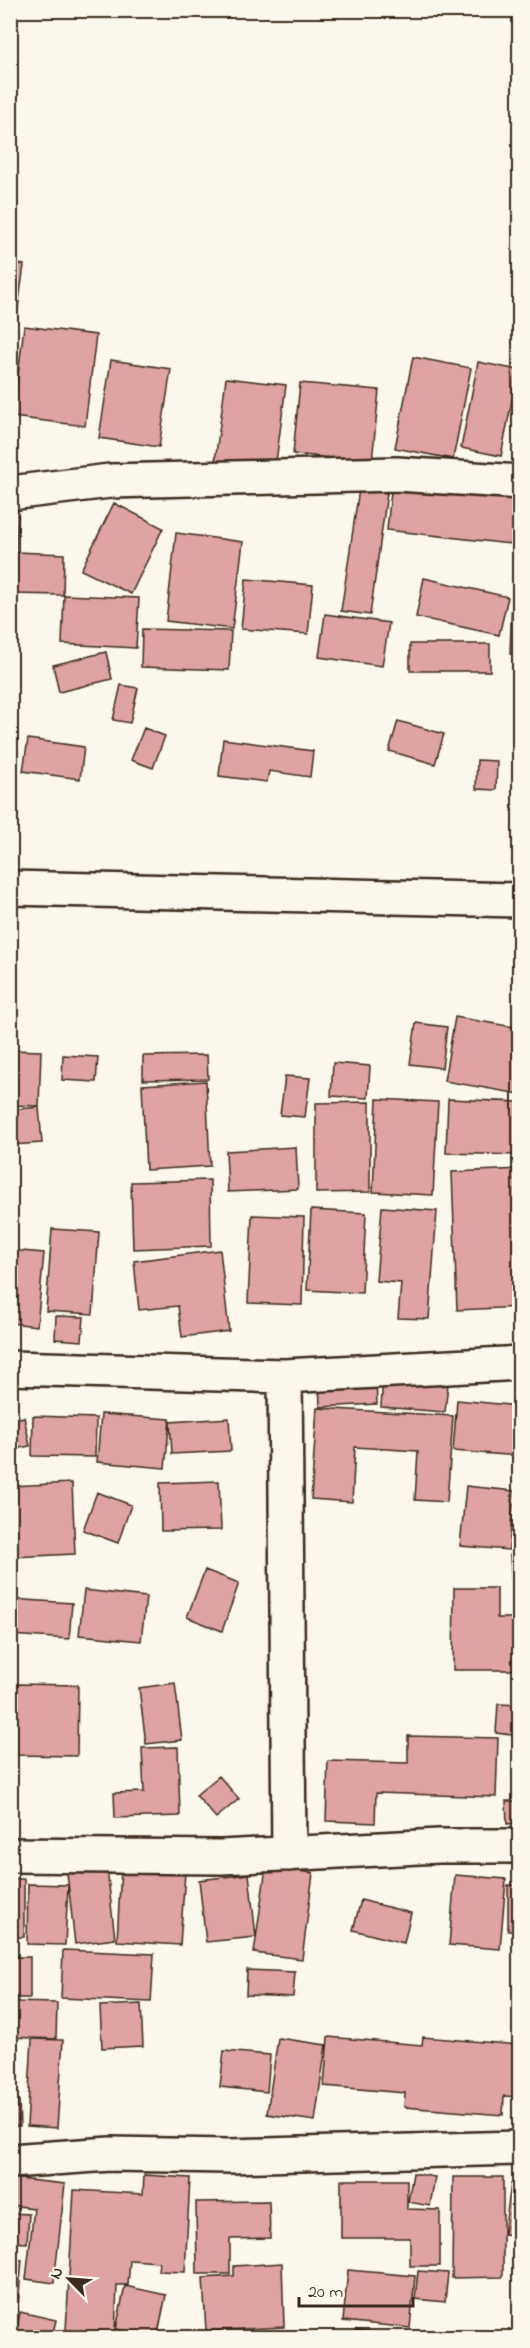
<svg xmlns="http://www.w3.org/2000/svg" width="530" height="2348" font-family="'Indie Flower',sans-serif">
<rect width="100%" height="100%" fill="#fbf7ec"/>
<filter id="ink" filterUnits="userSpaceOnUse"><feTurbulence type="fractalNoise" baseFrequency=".0167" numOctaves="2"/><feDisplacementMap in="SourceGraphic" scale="12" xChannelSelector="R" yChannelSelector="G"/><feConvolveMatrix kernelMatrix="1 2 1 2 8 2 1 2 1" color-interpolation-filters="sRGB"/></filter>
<g filter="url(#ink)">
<path fill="#dea3a2" stroke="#3b2a1e" stroke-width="1.5" d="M10 263 24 265 13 344 10 343Z
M24 326 96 335 85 426 13 417Z
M413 357 471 368 453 459 395 448Z
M111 360 171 369 159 447 99 438Z
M478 362 518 370 501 456 461 448Z
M226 378 286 385 275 470 215 462Z
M300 383 379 390 372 462 293 454Z
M392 482 520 497V545L387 530Z
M359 489 387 493 370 615 341 611Z
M114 503 163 528 131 594 81 570Z
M10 515H18L16 552 64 554 63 595 10 594Z
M176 533 243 542 232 629 166 621Z
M424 578 508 597 499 635 416 617Z
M246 579 313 585 308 634 241 629Z
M64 595 139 598 136 648 62 644Z
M512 598H520V655L510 654Z
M325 614 389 623 382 666 319 657Z
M142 629 231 631 229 670 141 667Z
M410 644H490V671H410Z
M106 652 112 679 59 692 53 665Z
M121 685 138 688 130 723 113 720Z
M398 721 444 734 435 764 389 751Z
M144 728 165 736 153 768 131 760Z
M28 739 84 747 80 779 23 771Z
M223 739 313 751 310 777 269 771 267 782 219 776Z
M477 760 497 761 496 790 476 789Z
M455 1017 520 1028V1094L444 1081Z
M416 1023 447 1027 442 1068 410 1064Z
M10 1050 41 1051 39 1106 10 1105Z
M63 1055 98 1057 96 1082 62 1080Z
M207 1055 208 1079 143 1080V1056Z
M333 1063 370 1066 368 1098 331 1096Z
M285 1076 310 1078 305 1117 280 1115Z
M206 1081 210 1166 146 1170 142 1085Z
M377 1099 438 1102 433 1195 373 1192Z
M448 1099 520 1102V1155L446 1153Z
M370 1102V1192L316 1193V1103Z
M39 1107 42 1143 10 1145V1110Z
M296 1147 298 1189 228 1192 226 1151Z
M520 1169V1307L457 1310 452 1172Z
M210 1180 211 1246 133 1249 131 1182Z
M382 1207 437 1211 429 1319 398 1318 401 1283 376 1281Z
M311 1210 366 1213 362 1293 307 1290Z
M252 1215 304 1217 302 1305 248 1303Z
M52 1229 99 1232 93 1314 46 1311Z
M10 1250 44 1253 37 1326 10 1323Z
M220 1250 229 1331 182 1337 178 1306 139 1310 134 1261Z
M56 1316 84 1317 82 1341 55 1339Z
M376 1378 377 1404 320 1407 319 1381Z
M383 1378 448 1384 445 1412 381 1407Z
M457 1400 520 1406V1456L453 1451Z
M317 1408 453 1416 447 1502 415 1500 418 1451 355 1447 352 1502 311 1499Z
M101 1414 170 1419 165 1468 97 1462Z
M33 1416 96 1418 95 1457 32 1456Z
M24 1417 30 1446 10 1450V1420Z
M229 1418 231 1451 172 1454 170 1422Z
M219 1481 221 1530 161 1531 160 1483Z
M72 1483 75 1554 13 1557 11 1486Z
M466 1486 514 1491 509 1550 460 1546Z
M97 1492 131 1505 118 1543 83 1530Z
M510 1555H520V1602H513Z
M205 1570 239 1583 222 1631 187 1617Z
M454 1588H497V1618H520V1670H453Z
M84 1590 146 1597 141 1641 79 1635Z
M10 1599 72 1603 69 1639 10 1635Z
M175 1683 182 1740 146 1744 139 1688Z
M14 1684 78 1685 77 1756 13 1755Z
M498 1704 520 1705V1736L496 1733Z
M408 1736 498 1738 496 1797 376 1793 375 1823 326 1821 328 1761 408 1763Z
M178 1747 180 1816 115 1818 114 1793 144 1792 142 1748Z
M219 1776 239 1799 216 1818 196 1795Z
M506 1801H520V1823L507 1824Z
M266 1867 313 1873 302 1959 254 1953Z
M107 1868 115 1939 75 1944 67 1873Z
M121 1868 185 1872 180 1945 117 1941Z
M249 1874 256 1937 206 1942 199 1880Z
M455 1875 506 1879 500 1949 449 1945Z
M10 1879H24V1937H10Z
M28 1884 68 1885 65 1945 27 1944Z
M508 1885H520V1931H508Z
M361 1900 411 1913 404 1943 353 1930Z
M63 1950 154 1954 151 2002 61 1998Z
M10 1957H30V1998H10Z
M247 1970 295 1972 293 1997 246 1995Z
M10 2002 57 2003 56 2039 10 2037Z
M141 2004 143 2046 102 2048 100 2006Z
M328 2037 422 2045 423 2037 520 2045V2097L504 2096 503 2115 404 2107 405 2093 324 2086Z
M278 2038 326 2045 315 2121 267 2114Z
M32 2039 63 2040 57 2128 27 2126Z
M224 2051 270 2055 267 2092 220 2087Z
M10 2101H19L20 2126H10Z
M413 2173 435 2177 430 2206 408 2202Z
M144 2175 190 2178 185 2272 158 2271 159 2262 130 2260 128 2285H117L115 2333 66 2330 74 2190 143 2194Z
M453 2177H503V2277L452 2278Z
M10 2178 65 2184 54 2283 26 2279 34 2208 10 2205Z
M341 2180H407V2209L440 2210V2266H410V2238H341Z
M511 2184 520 2185V2236L504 2234Z
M269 2201 270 2238 230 2239V2274H197L196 2202Z
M10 2213 29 2214 27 2243 10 2242Z
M10 2259 22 2260 16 2329 10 2328Z
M282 2263 284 2327 206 2331 203 2278 234 2276V2266Z
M348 2270 415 2276 410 2328 343 2321Z
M418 2271 448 2273 445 2302 415 2299Z
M125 2286 166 2295 157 2338 116 2329Z
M20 2312 56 2320 52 2337 17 2330Z
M355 2330 424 2338H355Z
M201 2332 300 2337V2338H201Z"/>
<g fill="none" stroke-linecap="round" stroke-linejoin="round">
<g stroke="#3b2a1e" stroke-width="38">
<path id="minor" d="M10 493 110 481 397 474 520 482
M10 888 520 900
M10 1368 285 1376 520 1363
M285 1376 289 1854
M10 1855 221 1857 439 1846H520
M10 2161 110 2154 229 2156 520 2148"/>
</g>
<use href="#minor" stroke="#fbf7ec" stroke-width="33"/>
</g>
</g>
<rect width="530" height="2348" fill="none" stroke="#fbf7ec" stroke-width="36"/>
<rect x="18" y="18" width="494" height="2312" fill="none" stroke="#3b2a1e" stroke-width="2" filter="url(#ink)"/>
<g transform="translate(69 2279) rotate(295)" stroke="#fbf7ec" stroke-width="4.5" paint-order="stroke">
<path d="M0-4.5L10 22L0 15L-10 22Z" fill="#3b2a1e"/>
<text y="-9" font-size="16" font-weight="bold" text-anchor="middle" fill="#3b2a1e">N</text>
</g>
<path d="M299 2297v9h114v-9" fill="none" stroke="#3b2a1e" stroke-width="3"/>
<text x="308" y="2297" font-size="18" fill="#3b2a1e" stroke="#fbf7ec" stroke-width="4.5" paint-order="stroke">20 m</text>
</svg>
